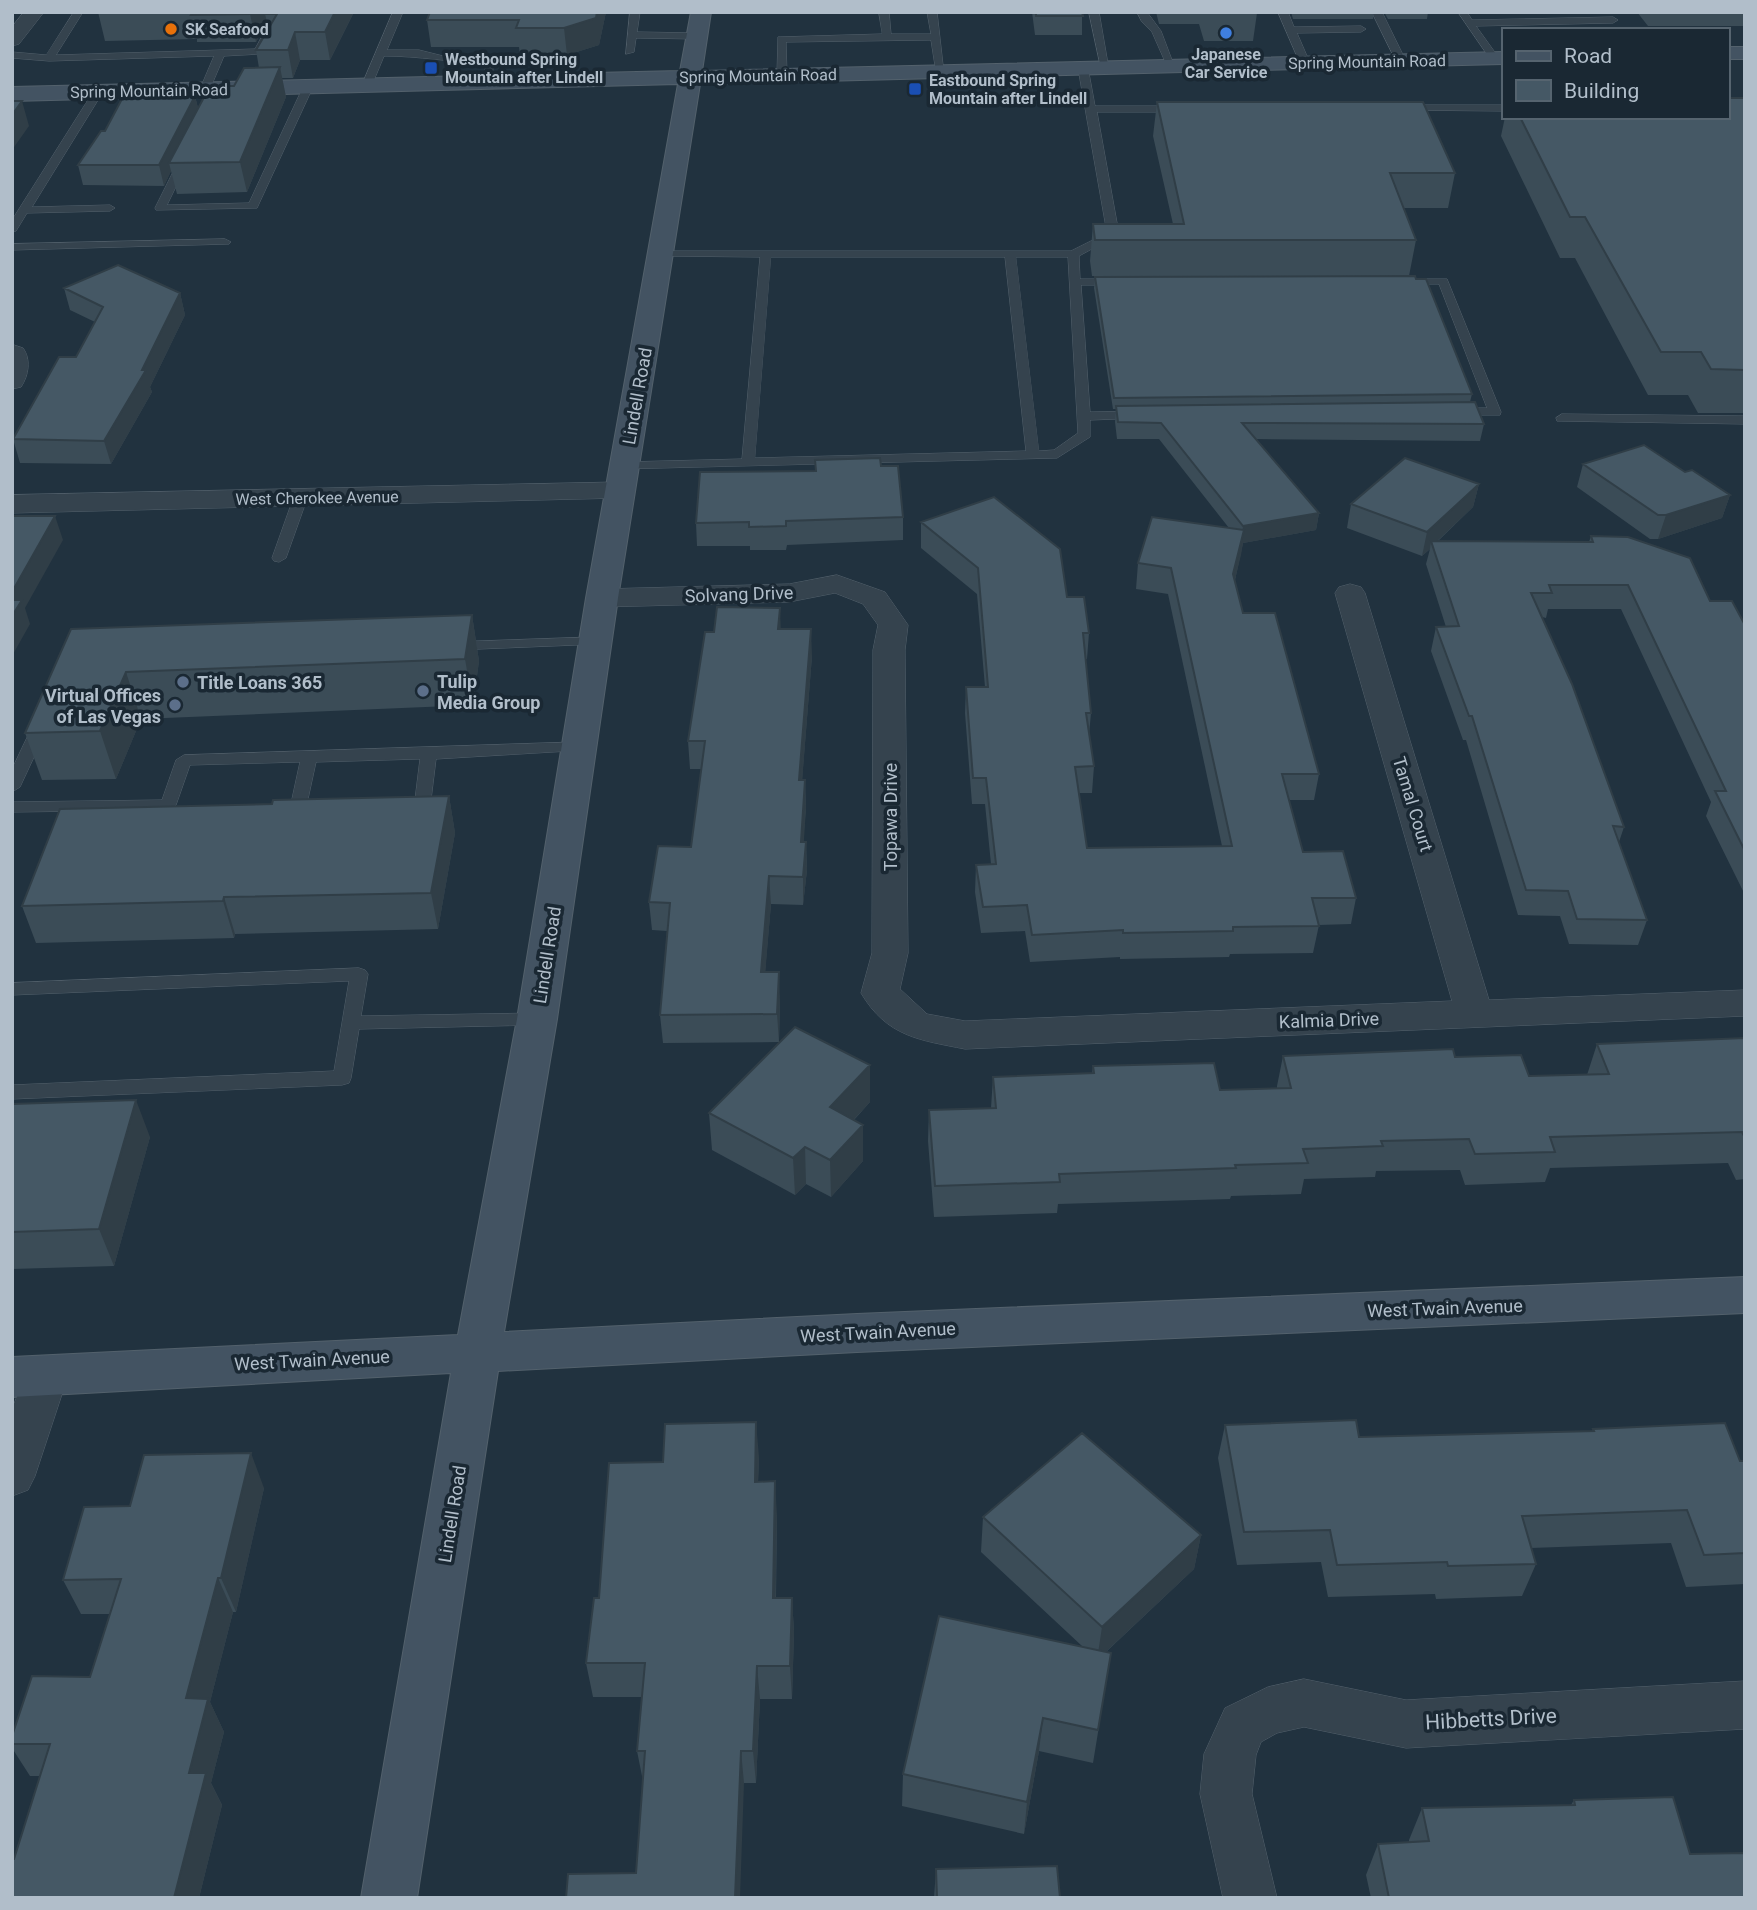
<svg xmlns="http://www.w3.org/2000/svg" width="1757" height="1910" font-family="Roboto,sans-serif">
<rect width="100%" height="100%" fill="#21323f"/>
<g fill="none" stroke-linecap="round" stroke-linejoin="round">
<g stroke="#53616c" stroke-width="1">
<path id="lane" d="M74 12H83L56 55 255 49 275 12H284L261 54 224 56 210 89 205 92 200 89 214 56 49 61 12 58V52L46 55Z
M393 12H403L387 50H419L443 56 494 60 491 84 483 82 486 64C451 62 419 56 384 56L372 85 364 87 362 85Z
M630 12H640L637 32 698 33 703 36 698 39 636 38 634 52 626 54Z
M879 12H889L891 34H931L927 12H937L944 74 936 72 931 40 786 42 787 75 782 78 777 75 778 37 882 34Z
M1089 12H1099L1109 70 1101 68Z
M1137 12H1147L1161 31 1175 68 1167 66 1152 32 1142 22Z
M1278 12H1288L1294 27 1361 26 1366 29 1361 32 1297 33 1310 63 1305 66 1300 63Z
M1372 12H1382L1406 61 1404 63 1396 61Z
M1458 12H1467L1472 20 1613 17 1618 20 1613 23 1476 26 1499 58 1494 61 1491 60Z
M1083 65 1088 68 1095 106H1178L1183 109 1178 112H1097L1119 234 1079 256 1080 279H1117L1123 282 1117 285H1081L1090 412 1139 411 1144 412V418L1090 420V437L1057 458 620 469V463L625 462 742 459 760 257 662 256 656 253 658 251H1071L1107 233 1078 68ZM771 257H1005L1026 451 755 458ZM1016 257H1068L1078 433 1054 450 1039 451Z
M308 84 313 87 257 208 156 210 155 208 179 160 184 157 189 160 167 205 249 203 303 87Z
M98 89 103 92 32 207 110 205 115 208 110 211 27 213 16 231 12 232V220L93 92Z
M1402 105H1503V111L1398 110V106Z
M225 239 231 242 229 244 12 250V244Z
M1400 279H1447L1501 412 1500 415H1452V409L1457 408H1487L1439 284H1404L1398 281Z
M1562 414 1745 416V424L1557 421 1556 418Z
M300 495 307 499 286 558 279 562 274 561 272 558 293 499Z
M596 637 603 641 601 644 455 650 448 646 455 642Z
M40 722 48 727 20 787 12 792V769L32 727Z
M580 742 588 747 586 750 436 759 429 816 421 821 413 816 420 759 316 762 303 822 295 827 287 822 300 762 190 765 176 805 168 810 12 812V802L162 800 176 760 184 755Z
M359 968 365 970 368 974 361 1016 537 1013 543 1014 546 1019 543 1024 537 1025 359 1029 351 1078 349 1083 342 1085 12 1099V1085L334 1071 349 981 12 995V983Z"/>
</g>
<g stroke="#53616c" stroke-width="1">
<path id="street" d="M24 12H44L19 44 12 46V27Z
M14 345 23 348C31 359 29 375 21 387L12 389Z
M621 482 631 484 635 490 631 496 621 498 12 513V495Z
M837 575 885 592 908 625 905 650 908 953 900 989 927 1014 965 1021 1452 1001 1335 593 1339 587 1350 584 1361 587 1365 593 1489 1000 1745 990V1016L965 1049C920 1040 887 1037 861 993L872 953 873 650 878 625 863 604 835 593 789 602 602 607 591 604 587 598 591 592 602 589 789 584Z
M46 1357 62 1363 68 1376 35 1476 28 1490 12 1496V1409L30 1363Z
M1304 1679 1406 1700 1745 1681V1729L1406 1748 1304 1727 1277 1733 1261 1742 1256 1755 1252 1794 1277 1898H1223L1200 1794 1204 1754 1225 1708 1268 1687Z"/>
</g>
<g stroke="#53616c" stroke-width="2">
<path id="secondary" d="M691 12H711L702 71 1503 52V64L700 84 618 598 557 1019 504 1332 857 1314 1745 1277V1313L857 1352 498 1371 417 1898H361L451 1373 12 1397V1357L458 1335 517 1019 586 598 678 84 12 101V87L680 71Z
M1727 47H1745V59H1727Z"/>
</g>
<use href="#lane" fill="#35434e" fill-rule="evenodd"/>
<use href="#street" fill="#35434e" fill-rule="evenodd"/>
<use href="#secondary" fill="#435362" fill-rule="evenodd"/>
</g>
<path fill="#3b4c57" d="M98 12H354L330 60H300L293 78H282L286 97 247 192 177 194 171 171 164 186 83 185 78 165 105 131 195 96 198 108 234 86 259 68 256 50 268 29 267 22 256 42H197V39L105 41Z
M606 12 599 45 567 55H520L519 47H431L427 20Z
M1032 12H1082V35H1035Z
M1156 12 1257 13 1253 41H1204L1199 24H1159Z
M1291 12H1374L1373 19H1293Z
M1384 12H1428L1427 19H1388Z
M1637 12H1745V26H1648Z
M1745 98V413H1698L1688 395H1648L1575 258H1560L1501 136 1505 117H1727Z
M1157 102 1455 173 1448 208H1404L1416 240 1409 276 1472 394 1470 402 1484 424 1480 441 1256 439 1319 513 1316 530 1243 543 1235 580 1243 613 1319 774 1314 800H1289L1303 852 1356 898 1351 924 1319 925 1313 953 1230 954 1229 957 1120 959V957L1030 962 1025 931 981 933 975 892 976 865 991 864 985 804H972L965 713 966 687H985L977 594 921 548V522L1067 597 1089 633 1087 659H1085L1091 713 1089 735 1094 766 1092 793H1079L1087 848 1222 846 1168 594 1136 589 1138 563 1229 528 1159 439H1117L1115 422 1116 409H1113L1094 288 1095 277 1171 276H1092L1090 261 1093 224H1173L1153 136Z
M64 288 180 293 185 315 150 387 152 392 111 464 20 463 13 439 76 357 95 322 70 310Z
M1583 464 1685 472 1730 495 1722 518 1658 539H1650L1577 487Z
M881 466 903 517V540L787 545 786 550H750V546H697L696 523 816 471Z
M1479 484 1473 507 1438 541 1589 542 1591 536 1710 601 1745 625V895L1706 816 1711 802 1621 609H1548L1546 618 1542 617 1624 827 1619 842 1647 920 1638 945 1569 944 1560 916 1518 915 1466 740H1463L1431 651 1436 627H1446L1426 564 1430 549 1422 556 1347 528 1351 504Z
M472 615 479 661 473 705 141 719 116 779 42 780 25 733 71 629Z
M780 629 812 656 802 780H805L806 808 803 842H806L807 870 803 905 771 904 765 972 780 1000 779 1042 663 1043 660 1015 667 931 652 930 649 902 691 847 701 769H690L688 741Z
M449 796 455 833 438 929 235 934 234 938 36 943 22 906 272 804Z
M1745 1038V1179L1736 1180 1728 1163 1550 1168 1545 1182 1465 1185 1460 1170 1376 1171 1375 1177 1304 1179 1301 1194 1231 1196 1230 1199 1058 1204 1057 1213 934 1217 928 1141 929 1110 991 1108 993 1077 1092 1073 1093 1066 1220 1090 1277 1089V1086L1283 1056 1455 1057 1529 1076 1587 1075 1597 1044Z
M870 1065V1102L854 1120 863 1125V1161L831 1197 806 1184 795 1195 712 1150 709 1113Z
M12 1104 150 1137 114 1266 12 1269Z
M1225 1425 1359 1437 1592 1431 1593 1429 1740 1461H1745V1584L1686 1587 1671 1543 1531 1548 1536 1564 1522 1596 1436 1599 1435 1594 1328 1597 1321 1562 1237 1565 1218 1458Z
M759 1457 758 1481 777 1516 776 1598H792L794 1632 792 1699H760L756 1783H744L636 1873 643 1781 637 1751 642 1697H593L586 1663 599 1598Z
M264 1488 236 1612H233L210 1702 224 1732 211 1783 222 1805 199 1898H12L14 1859 40 1776H30L12 1748V1736L90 1677 110 1614H81L63 1580 130 1506Z
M983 1517 1201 1535 1194 1569 1106 1652 1111 1653 1093 1763 1039 1751 1024 1834 902 1806 903 1774 1082 1646 981 1552Z
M1574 1800 1690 1854 1745 1898H1371L1366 1875 1378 1844 1409 1842V1840L1422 1808 1571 1805Z
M936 1869 1060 1898H934Z"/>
<path fill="#303e47" d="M251 12H272L265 14 267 22 256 42 250 14Z
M335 12H354L330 60 325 32Z
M597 12H606L599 45 567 55 564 28Z
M295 32 300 60 293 78 288 50Z
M280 67 286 97 247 192 240 162Z
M195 96 200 116 169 163 171 171 164 186 159 165Z
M22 101 29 126 12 150V115Z
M180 293 185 315 150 387 152 392 111 464 104 441 142 370Z
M1479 484 1473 507 1433 545 1431 541 1430 549 1422 556 1427 532Z
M1730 495 1722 518 1658 539 1666 515Z
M1319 513 1316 530 1243 543 1241 555 1230 600 1233 574 1241 543 1243 526Z
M55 516 63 540 25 608 30 624 12 656V592Z
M780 608 781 635 778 629Z
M472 615 479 661 473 705 465 659Z
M811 629 812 656 800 808 799 780Z
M126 672 141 719 116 779 100 731Z
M805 780 806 808 802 870 801 842Z
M449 796 455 833 438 929 431 893Z
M806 842 807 870 803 905V877Z
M769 876 771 904 763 1000 761 972Z
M224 897 235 934 234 938 223 901Z
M779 972 780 1000 779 1042 777 1014Z
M870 1065V1102L831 1144 830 1107Z
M136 1100 150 1137 114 1266 99 1229Z
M863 1125V1161L831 1197 830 1160Z
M805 1147 806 1184 795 1195 793 1158Z
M756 1422 759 1457 757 1517 755 1482Z
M251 1453 264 1488 236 1612 221 1578Z
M775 1481 777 1516 775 1632 773 1598Z
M1201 1535 1194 1569 1097 1660 1102 1627Z
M218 1578 233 1612 210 1702 224 1732 211 1783 222 1805 199 1898H174L189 1773 186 1698Z
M792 1598 794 1632 792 1699 790 1666Z
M757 1666 760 1699 756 1783 753 1751Z
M1043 1718 1039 1751 1024 1834 1027 1802Z
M741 1751 744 1783 740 1898H735Z"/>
<path fill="#455865" stroke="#303e47" stroke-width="2" d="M98 12H162L98 13Z
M193 12H251L250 14 191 15Z
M266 12H335L325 32H295L288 50H256L277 14H265Z
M430 12H597L596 18 564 28H516L519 20H427Z
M1036 12H1082L1083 16H1036Z
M1207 12H1257V13H1207Z
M280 67 240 162 169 163 210 86H234L244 68Z
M195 96 159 165H78L101 131H105L123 97Z
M1727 98H1745V370L1711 369 1701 352H1661L1585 217H1570L1520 117H1727Z
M12 101H22L12 115Z
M1157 102H1423L1455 173H1390L1416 240H1095L1093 224H1184Z
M118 265 180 293 142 370H146L104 441 13 439 59 357H76L103 307 64 288Z
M1415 276 1416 279H1426L1472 394 1114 398 1095 277Z
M1475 402 1484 424 1242 423 1319 513 1243 526 1161 423 1118 422 1116 406Z
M1644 445 1685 472 1692 470 1730 495 1666 515H1658L1583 464Z
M880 458 881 466H898L903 517 786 521V526L749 527V522L696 523 700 472 816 471 815 460Z
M1405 458 1479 484 1427 532 1351 504Z
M994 497 1060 549 1067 597H1084L1089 633H1083L1091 713H1086L1094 766 1075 767 1087 848 1232 846 1171 568 1138 563 1152 517 1244 530 1233 574 1243 613H1275L1319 774H1282L1303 852 1343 851 1356 898H1312L1319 926 1233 927V931L1123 933V930L1032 935 1027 905 983 907 976 865 996 864 986 778H973L966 687H988L978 568 921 522Z
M12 516H55L12 592Z
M1591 536 1628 537 1690 558 1710 601H1732L1745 625V851L1715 791H1726L1628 585H1549L1552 593H1531L1572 684 1624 827 1613 826 1647 920 1577 919 1568 891 1526 890 1472 716H1469L1436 627 1459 626 1431 541 1593 542Z
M12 600H22L12 616Z
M717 607 780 608 778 629H811L799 780H805L801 842H806L803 877 769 876 761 972H779L777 1014 660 1015 670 903 649 902 658 846 691 847 705 741H688L705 632H714Z
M472 615 465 659 126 672 100 731 25 733 71 629Z
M449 796 431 893 224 897 223 901 22 906 60 809 272 804 273 800Z
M795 1027 870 1065 830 1107 863 1125 830 1160 805 1147 793 1158 709 1113Z
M1745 1038V1138L1742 1132 1550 1137 1555 1152 1475 1154 1469 1139 1381 1141 1383 1146 1303 1149 1308 1163 1235 1165 1236 1168 1059 1174 1060 1182 935 1186 929 1110 996 1108 993 1077 1094 1073 1093 1066 1214 1063 1220 1090 1291 1088 1283 1056 1453 1049 1455 1057 1521 1055 1529 1076 1609 1074 1597 1044Z
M136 1100 99 1229 12 1232V1104Z
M1356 1420 1359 1437 1594 1431 1593 1429 1725 1423 1740 1461H1745V1553L1704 1555 1687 1510 1522 1516 1536 1564 1448 1566 1447 1562 1337 1565 1330 1530 1244 1532 1225 1425Z
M756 1422 755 1482 775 1481 773 1598H792L790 1666H757L753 1751H741L735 1898H566L568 1874 636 1873 645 1751H637L645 1663H586L594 1598H599L609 1463 663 1462 665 1424Z
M1082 1433 1201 1535 1102 1627 983 1517Z
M251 1453 221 1578H218L186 1698 208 1699 189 1773H206L174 1898H12V1859H14L50 1744H12V1736L32 1676 90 1677 121 1579 63 1580 84 1507 130 1506 144 1455Z
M939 1616 1111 1653 1098 1730 1043 1718 1027 1802 903 1774Z
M1673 1797 1690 1854 1745 1853V1898H1389L1378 1844 1429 1841 1422 1808 1575 1805 1574 1800Z
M1057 1866 1060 1898H937L936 1869Z"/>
<circle fill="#e8710a" stroke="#1a2833" stroke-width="2.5" cx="171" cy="29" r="7"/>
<circle fill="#3f7fe0" stroke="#1a2833" stroke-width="2.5" cx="1226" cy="33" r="7"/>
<g fill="#1a4fb4" stroke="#1a2833" stroke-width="2.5">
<rect x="424" y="61" width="14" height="14" rx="3.5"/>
<rect x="908" y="82" width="14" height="14" rx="3.5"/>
</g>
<g fill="#5c6f8a" stroke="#1a2833" stroke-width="2.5">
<circle cx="183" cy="682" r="7"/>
<circle cx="423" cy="691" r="7"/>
<circle cx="175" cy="705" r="7"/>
</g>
<g text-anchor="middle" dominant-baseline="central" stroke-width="7" stroke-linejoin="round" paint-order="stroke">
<g font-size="16" font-weight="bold" fill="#b1beca" stroke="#1a2833" text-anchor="start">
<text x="185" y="29">SK Seafood</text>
<text x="1226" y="54" text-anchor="middle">Japanese<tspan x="1226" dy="18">Car Service</tspan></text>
<text x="445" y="59">Westbound Spring<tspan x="445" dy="18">Mountain after Lindell</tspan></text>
<text x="929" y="80">Eastbound Spring<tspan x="929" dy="18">Mountain after Lindell</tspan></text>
</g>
<g font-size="16" fill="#b1beca" stroke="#1a2833">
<text transform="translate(1367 62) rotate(-1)">Spring Mountain Road</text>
<text transform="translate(758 76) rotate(-1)">Spring Mountain Road</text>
<text transform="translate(149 91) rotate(-1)">Spring Mountain Road</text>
<text transform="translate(317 498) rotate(-1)">West Cherokee Avenue</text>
</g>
<g font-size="18" fill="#b1beca" stroke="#1a2833">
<text transform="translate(637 396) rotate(-80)">Lindell Road</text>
<text transform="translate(739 594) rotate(-2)">Solvang Drive</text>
<text transform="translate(1413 804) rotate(73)">Tamal Court</text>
<text transform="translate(890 817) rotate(-90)">Topawa Drive</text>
<text transform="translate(547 955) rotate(-81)">Lindell Road</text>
<text transform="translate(1329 1020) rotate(-2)">Kalmia Drive</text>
<text transform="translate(1445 1308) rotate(-2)">West Twain Avenue</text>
<text transform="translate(878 1332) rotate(-3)">West Twain Avenue</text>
<text transform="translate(312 1360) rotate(-3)">West Twain Avenue</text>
<text transform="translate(452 1514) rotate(-81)">Lindell Road</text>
</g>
<g font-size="18" font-weight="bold" fill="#b1beca" stroke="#1a2833" text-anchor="start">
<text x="437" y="681">Tulip<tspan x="437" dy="21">Media Group</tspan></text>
<text x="197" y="682">Title Loans 365</text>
<text x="161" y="695" text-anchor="end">Virtual Offices<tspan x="161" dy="21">of Las Vegas</tspan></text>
</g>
<g font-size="21" fill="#b1beca" stroke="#1a2833">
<text transform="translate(1491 1719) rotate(-3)">Hibbetts Drive</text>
</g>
</g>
<rect width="1757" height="1910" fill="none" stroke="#b1beca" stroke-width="28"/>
<rect x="1502" y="28" width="228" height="91" fill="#1a2833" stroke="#56646f" stroke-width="2"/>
<rect x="1516" y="51" width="35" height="10" fill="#435362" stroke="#56646f" stroke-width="2"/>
<text x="1564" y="63" font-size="21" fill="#b1beca">Road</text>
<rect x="1516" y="80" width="35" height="21" fill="#455865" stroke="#56646f" stroke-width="2"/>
<text x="1564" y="98" font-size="21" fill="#b1beca">Building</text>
</svg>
